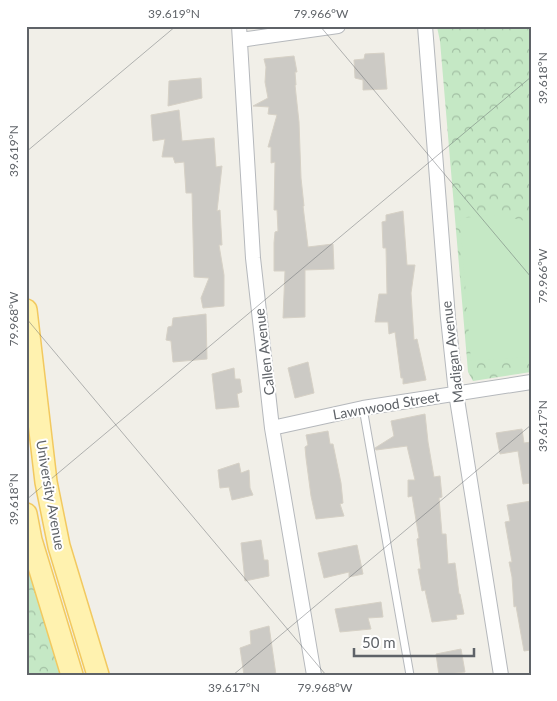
<svg xmlns="http://www.w3.org/2000/svg" width="557" height="701" font-family="Lato,sans-serif">
<defs>
<pattern id="park-crowns" width="20" height="18" patternUnits="userSpaceOnUse" patternTransform="scale(1.25)"><rect width="20" height="18" fill="#c5e8c5"/><path d="M2 6a3 3 0 1 1 6 0M12 15a3 3 0 1 1 6 0" fill="none" stroke="#a3c0a4"/></pattern>
</defs>
<rect width="100%" height="100%" fill="#f1efe8"/>
<path fill="url(#park-crowns)" d="M440 26H531V372L473 381 468 372 440 41 437 27Z
M26 546 65 675H26Z"/>
<path fill="#c5e8c5" d="M495 215 526 221 531 225V357L471 361 460 218Z"/>
<path fill="#cccac5" stroke="#d6d1c6" d="M384 53 387 89 363 90V80L355 78 354 60 364 59 365 54Z
M294 56 297 72H295L296 85H295L299 122 301 178 304 206H303L308 247 333 244 334 269 305 270V317L283 318 285 271H274V243L275 232 278 231 277 210H274L275 162 271 163V147H268L277 115 268 114 269 107 253 106 268 98 265 82 266 67 264 59Z
M201 78 202 98 168 106 169 81Z
M179 110 182 141 214 138 216 167 222 166 217 211 220 210 222 245H219L224 275V306L203 308 201 298 209 278 194 277 192 193H186L184 162 175 163 173 157H162L165 139 153 141 151 115Z
M403 211 407 265H415L411 293 414 340 417 339 426 380 403 384V378H401L395 332 389 334 388 322H375L379 294H387L386 248H383L382 222 386 221V215Z
M206 314 207 359 173 362 171 341 166 340 168 327 172 326 173 318Z
M308 362 314 393 295 398 288 368Z
M234 368 235 379H240L242 392 237 394 239 407 216 409 212 374Z
M425 414 428 442 434 477 440 476 442 497 439 498 442 534H446L448 564 455 563 459 594H460L464 614 456 615 457 619 432 622 425 590 422 591 418 569H421L417 539 419 538 412 496 408 497V480H415L407 446 376 450 375 448 394 436 391 421Z
M522 429 524 443 531 442V483L523 484 518 451 500 454 496 433Z
M328 431 330 444H333L341 483 343 503 340 504 344 516 316 519 311 496 306 458 305 447 308 445 306 435Z
M239 463 241 473 249 470 250 488 253 495 232 500 229 487 220 488 218 470Z
M531 501V650L524 651 516 606 514 607 512 577 509 562H512L505 522 510 521 507 505Z
M261 540 264 560H268L269 576 245 581 241 543Z
M357 545 363 574 349 577V572L324 578 318 553Z
M381 602 383 617 368 618 371 629 340 632 335 609Z
M269 626 276 675H244L240 648 251 644 250 631Z
M461 649 465 672 439 675 436 654Z"/>
<g fill="none" stroke-linecap="round" stroke-linejoin="round">
<g stroke="#b5b8bc" stroke-width="9">
<path id="service" d="M363 408 410 675"/>
</g>
<g stroke="#b5b8bc" stroke-width="16">
<path id="minor" d="M239 26 253 258 272 428 314 675
M425 26 448 318 456 393 501 675
M240 40 338 26
M272 428 363 408 531 382"/>
</g>
<g stroke="#f2c960" stroke-width="24">
<path id="primary" d="M26 310 46 482 59 546 98 675
M26 514 31 540 72 675"/>
</g>
<use href="#service" stroke="#fff" stroke-width="7"/>
<use href="#minor" stroke="#fff" stroke-width="14"/>
<use href="#primary" stroke="#fff2af" stroke-width="21"/>
</g>
<path fill="none" stroke="#5f6368" stroke-width="1" stroke-opacity="0.45" d="M320 26 531 277M26 152 176 26M26 318 326 675M26 500 531 77M233 675 531 425"/>
<g text-anchor="middle" dominant-baseline="central" stroke-width="4" stroke-linejoin="round" paint-order="stroke">
<g font-size="14" fill="#5f6368" stroke="#fff">
<text transform="translate(264 352) rotate(-97)">Callen Avenue</text>
<text transform="translate(452 352) rotate(-97)">Madigan Avenue</text>
<text transform="translate(386 405) rotate(-10)">Lawnwood Street</text>
<text transform="translate(51 495) rotate(80)">University Avenue</text>
</g>
</g>
<rect width="557" height="701" fill="none" stroke="#ffffff" stroke-width="55"/>
<path d="M354 648v8h120v-8" fill="none" stroke="#5f6368" stroke-width="2.5"/>
<text x="362" y="648" font-size="15" fill="#5f6368" stroke="#ffffff" stroke-width="4" paint-order="stroke">50 m</text>
<rect x="28" y="28" width="502" height="646" fill="none" stroke="#5f6368" stroke-width="2"/>
<g font-size="12" text-anchor="middle" fill="#5f6368">
<text x="174" y="18">39.619°N</text>
<text x="321" y="18">79.966°W</text>
<text transform="translate(543 78) rotate(-90)" y="4">39.618°N</text>
<text transform="translate(14 151) rotate(-90)" y="4">39.619°N</text>
<text transform="translate(543 276) rotate(-90)" y="4">79.966°W</text>
<text transform="translate(14 319) rotate(-90)" y="4">79.968°W</text>
<text transform="translate(543 426) rotate(-90)" y="4">39.617°N</text>
<text transform="translate(14 499) rotate(-90)" y="4">39.618°N</text>
<text x="234" y="692">39.617°N</text>
<text x="325" y="692">79.968°W</text>
</g>
</svg>
